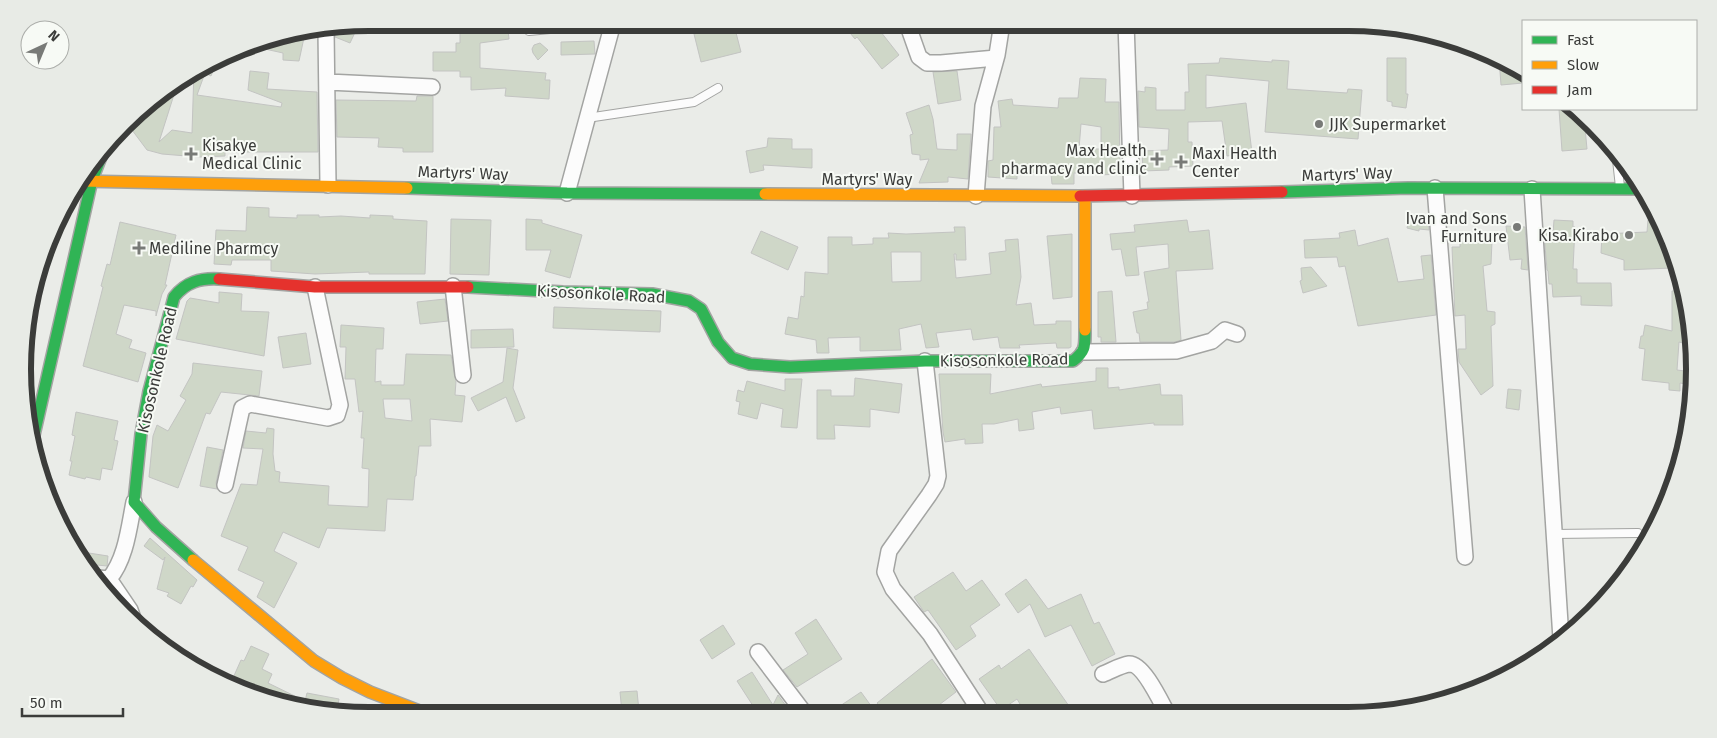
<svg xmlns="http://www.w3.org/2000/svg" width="1717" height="738" font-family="'Fira Sans',sans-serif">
<rect width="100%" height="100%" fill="#eaece8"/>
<path fill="#cfd7c8" stroke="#c3c4c2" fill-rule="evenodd" d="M460 22H507L509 39 480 43V68L546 73 545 80H550L549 99 505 96 506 88 471 90V77H460V71H433V52H456V43H460Z
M841 22H873L899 55 882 69 857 37 855 39Z
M359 24 350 43 335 37V28Z
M734 25 741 52 701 62 694 34Z
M305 33 299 61 283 60V53L247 45 257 41Z
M594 41 595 54 561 55V42Z
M540 43 548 50 538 60 533 53 532 49 534 45Z
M1220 58 1272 62V60L1289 61 1287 89 1347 93 1348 89 1362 90 1358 139 1265 132 1269 81 1206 75V108L1246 103 1252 153 1227 156 1222 121 1188 122V142H1192L1193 166 1169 167V170L1143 171 1142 151 1168 150 1169 129 1139 127 1138 91 1145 92V87L1156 88V110H1185V92H1189L1188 64 1219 63Z
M1387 58H1406V94H1408L1406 108 1392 106V102L1387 101Z
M218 59 211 76 205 73 197 95 281 107 282 103 248 90 250 71 269 73 267 89 317 92 318 152H225V156L199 157 162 154 147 150 132 130 141 108 178 82 159 142 172 130 192 133 194 70Z
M1499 59 1523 70V83L1501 85Z
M957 71 961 100 938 104 933 72Z
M1080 78 1106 79 1105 102H1119L1120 174 1099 175V173H1074V184H1052L1051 174 1031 172 1017 171V179L988 177V161L993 160 994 127H1001L998 101 1012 99 1013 105 1058 108 1059 98H1078ZM1081 124 1101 127V149H1079Z
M417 96H433V152H403V148L378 147 379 138 337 137 336 100 416 101Z
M929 105 933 119 937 149 957 150V134H971L968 179 948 177V182L919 183 929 159 920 160V155L912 154 910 135 913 134 906 113Z
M1559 109H1577L1584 117 1587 149 1562 151Z
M768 138 792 139V149H812V168L763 165 764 170 750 173 746 151 767 147Z
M247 207 269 208V217L297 218V215H319V217L341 216 370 218V215L393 216V219L427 221 425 274H369V272L315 274 271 271V260H232L231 265 214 264 216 230 246 231Z
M1410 216 1428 221 1429 230 1419 229V231L1407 228Z
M1660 218 1683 280 1694 346 1679 342 1677 370 1693 372 1692 385 1680 383V391L1669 390V383L1642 380 1645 349 1639 348 1641 336H1643L1645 325 1672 331V291H1674L1672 268 1624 270V260L1601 253 1602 234 1647 232 1648 220Z
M451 219 491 220 489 275 450 274Z
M526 219 542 220V223L582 235 570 278 545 271 551 250H526Z
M1187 220 1189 232 1209 230 1213 269 1176 271 1181 340 1175 342H1140L1139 333H1137L1133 312 1148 309 1147 302H1149L1144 272 1169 268 1168 244 1136 247 1139 275 1126 276 1121 249 1112 250 1110 234 1135 232 1134 225Z
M1554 220 1573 221V227H1575L1573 269H1577V283H1611L1612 306 1581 305V296L1553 297 1552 284H1549L1548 271 1547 270 1544 233H1553Z
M120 222 176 235 165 285H167L162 294 156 316V311L124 305 116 334 132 340 129 348 146 353 138 382 83 366 103 287 101 286 107 264 110 265Z
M1506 226 1525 227 1528 270 1521 269 1522 259 1510 260Z
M954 227H965L966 260H956V254H954L956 278 991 274 989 253 1006 251 1005 240 1018 239 1021 277 1016 305 1031 303 1034 325 1056 324V321H1071V347L1069 348H1057L1056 343 1019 345 1020 348H1000L998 337 973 340 971 329 936 333 939 347 926 348 921 324 899 329 901 350 860 351V337L828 338 829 353H817L816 340 785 334 788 317 798 319 801 296 804 297 805 272 828 274V237H852V245L873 244V238H889L888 233 906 234 955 232ZM891 252H921V281L892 282Z
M1355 230 1358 246 1388 238 1398 282 1424 279 1421 256 1431 255 1436 315 1358 326 1345 266 1339 267 1337 257 1305 258 1304 240 1340 238 1339 233Z
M761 231 798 247 788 270 751 253Z
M1072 234V297L1053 299 1047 236Z
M1492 241 1491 264 1483 266 1487 311 1495 312V324L1491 326 1493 386 1481 395 1459 362 1458 349H1466L1465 315 1455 316 1452 247H1460V242Z
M1311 267 1327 286 1303 293 1300 281 1302 280 1301 268Z
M1112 291 1116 342H1101V337H1098V292Z
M219 292 242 294 241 311 269 312 264 356 176 339 187 301 190 298 219 303Z
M445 299 448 321 420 324 417 302Z
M554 307 661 311 660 332 553 328Z
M341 325 384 328 383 349H376L375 382 381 381V385H404L406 354 451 355 456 381 455 395 465 396 462 422 430 419 431 446H419L416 476H415L413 500 387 499 385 531 327 528 319 548 283 532 274 551 297 563 274 608 257 597 264 582 238 570 248 547 221 536 241 484 257 485 263 449 243 448 246 431 266 433 267 428 274 429 273 454 275 471 280 472 279 482 329 486 328 505 368 507 369 469 362 468 364 438H361L363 411 359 412 355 379H345L346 347H340ZM383 399H410L412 421 385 418Z
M513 329 514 347 471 348V330Z
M306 333 311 364 283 368 278 337Z
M507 348 518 350 513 388 525 418 516 422 506 397 478 411 471 398 503 382Z
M193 363 262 371 259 396 221 392 210 414 206 413 178 488 149 477 153 436 157 425 168 431 186 400 180 396 192 374Z
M1096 368H1108V388L1119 387V390L1160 384 1161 395H1182L1183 425H1154V423L1094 429 1092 410 1061 414 1060 407 1032 412 1034 429 1019 431 1018 419 994 424H982L983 443 965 444V439L945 442 943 432 939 374H991L990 394 1041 384 1042 387 1096 381Z
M855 378 902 384 899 413 870 409V427L834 425 835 439H817V390H831V396H854Z
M785 379H802L797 428 781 427 783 409 761 403 757 419 738 414 740 402 736 401 738 390 744 392 747 381 785 391Z
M1508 389 1521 390 1519 410 1506 408Z
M76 412 118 421 114 440 118 441 112 470 102 468 100 480 86 477 85 479 69 475 72 461H70L75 436 72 435Z
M207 447 223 450 216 483 217 489 200 486Z
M150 538 197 580 193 587 191 586 181 604 167 596 169 593 157 589 165 557 163 560 144 546Z
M76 551 108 556 107 566 87 564Z
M953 572 966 591 982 580 1000 605 970 626 976 636 956 650 928 610 924 612 914 597Z
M1026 579 1048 609 1081 594 1094 624 1099 622 1115 654 1092 666 1071 625 1045 637 1030 604 1018 613 1005 594Z
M816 619 842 659 797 687 783 670 808 654 795 633Z
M723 625 735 644 712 659 700 640Z
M251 646 269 654 262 669 272 674 268 683 305 701 307 693 339 699 337 710 265 698 242 689 245 684 233 678 241 660 244 661Z
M1029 649 1069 706 1057 713 1026 714 1017 699 1001 710 979 679 999 665 1001 669Z
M932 659 956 692 931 711 929 709 924 714H886L877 703Z
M752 672 773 705 778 695 792 714H759L757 712 737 681Z
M637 691 639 711 622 713 620 692Z
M861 692 877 714H828Z"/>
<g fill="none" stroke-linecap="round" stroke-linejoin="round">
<g stroke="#a3a4a2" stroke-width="10">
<path id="lane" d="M531 23 529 31 613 23
M587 118 694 102 718 88
M1616 151 1620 187
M1553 534 1638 533"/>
</g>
<g stroke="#a3a4a2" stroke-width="18">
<path id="street" d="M907 23 919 57 927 63H941L996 58
M1126 23 1132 196
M326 30 328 185
M328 82 432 87
M1435 188 1465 557
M1532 189 1561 639
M567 193 613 23
M976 196 983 106 997 55 1002 23
M453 286 463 375
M1084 352 1176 351 1212 341 1225 330 1237 334
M925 361 938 476 936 484 929 495 889 551 885 572 893 589 930 634 982 714
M225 485 242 408 250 404 328 418 337 415 340 405 315 287
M98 578 109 579C126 559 129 527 134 502
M109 579 130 610 134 621
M758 652 805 714
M1103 674C1111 671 1121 665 1129 664 1143 663 1161 702 1167 713"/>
</g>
<g stroke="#a3a4a2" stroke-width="14">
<path id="fast" d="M407 188 567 193 765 194
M1282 192 1408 188 1642 189
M468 287 563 292 652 294 689 301 701 309 718 342 732 358 750 364 790 367 925 361H1073C1086 351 1085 346 1085 330
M32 444 92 180 101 157
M193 560 156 527 134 502 141 434 149 391 174 297C186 282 200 278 219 279"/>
</g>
<g stroke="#a3a4a2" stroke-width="14">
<path id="slow" d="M81 181 407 188
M765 194 1080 196
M1085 196V330
M193 560 314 661 342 678 370 692 430 715"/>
</g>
<g stroke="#a3a4a2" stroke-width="14">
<path id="jam" d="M1080 196 1282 192
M219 279 315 287H468"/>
</g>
<use href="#lane" stroke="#fcfcfc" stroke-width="8"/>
<use href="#street" stroke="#fcfcfc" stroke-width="15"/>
<use href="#fast" stroke="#30b455" stroke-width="11"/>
<use href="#slow" stroke="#ff9f0a" stroke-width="11"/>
<use href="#jam" stroke="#e5322d" stroke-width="11"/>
</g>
<g fill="#787a77" stroke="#f7faf5" stroke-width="2">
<circle cx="1319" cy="124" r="5"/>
<path d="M188.5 146.5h5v5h5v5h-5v5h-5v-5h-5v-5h5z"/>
<path d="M1154.5 151.5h5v5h5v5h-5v5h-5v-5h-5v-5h5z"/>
<path d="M1178.5 154.5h5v5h5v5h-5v5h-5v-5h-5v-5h5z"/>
<circle cx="1517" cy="227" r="5"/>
<circle cx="1629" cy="235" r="5"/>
<path d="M136.5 240.5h5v5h5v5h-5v5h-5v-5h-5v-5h5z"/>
</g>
<g text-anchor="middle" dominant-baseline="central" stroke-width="4" stroke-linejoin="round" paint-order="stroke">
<g font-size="16" fill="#3b3c3a" stroke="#f7faf5" text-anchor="start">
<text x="1329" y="124">JJK Supermarket</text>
<text x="202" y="145">Kisakye<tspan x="202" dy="18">Medical Clinic</tspan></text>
<text x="1147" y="150" text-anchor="end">Max Health<tspan x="1147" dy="18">pharmacy and clinic</tspan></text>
<text x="1192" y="153">Maxi Health<tspan x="1192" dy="18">Center</tspan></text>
<text x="1507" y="218" text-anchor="end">Ivan and Sons<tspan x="1507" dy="18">Furniture</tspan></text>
<text x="1619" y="235" text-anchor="end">Kisa.Kirabo</text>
<text x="149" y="248">Mediline Pharmcy</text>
</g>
<g font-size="16" fill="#3b3c3a" stroke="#f7faf5">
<text transform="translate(463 173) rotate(2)">Martyrs' Way</text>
<text transform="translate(1347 174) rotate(-2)">Martyrs' Way</text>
<text x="867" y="179">Martyrs' Way</text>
<text transform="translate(601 294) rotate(3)">Kisosonkole Road</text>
<text transform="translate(1004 360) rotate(-1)">Kisosonkole Road</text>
<text transform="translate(157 370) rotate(-77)">Kisosonkole Road</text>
</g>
</g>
<path d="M0 0H1717V738H0ZM369 31H1348A338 338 0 0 1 1686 369V369A338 338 0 0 1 1348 707H369A338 338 0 0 1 31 369V369A338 338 0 0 1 369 31Z" fill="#e8ebe6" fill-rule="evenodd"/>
<path fill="none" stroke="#3b3c3a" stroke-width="6" d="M369 31H1348A338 338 0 0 1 1686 369V369A338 338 0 0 1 1348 707H369A338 338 0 0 1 31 369V369A338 338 0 0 1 369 31Z"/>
<rect x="1522" y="20" width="175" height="90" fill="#f7faf5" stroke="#acaeaa"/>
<rect x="1532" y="36" width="25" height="8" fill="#30b455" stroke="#acaeaa"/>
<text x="1567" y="45" font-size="15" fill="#3b3c3a">Fast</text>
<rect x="1532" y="61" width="25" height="8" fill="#ff9f0a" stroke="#acaeaa"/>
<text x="1567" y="70" font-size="15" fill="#3b3c3a">Slow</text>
<rect x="1532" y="86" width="25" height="8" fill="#e5322d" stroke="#acaeaa"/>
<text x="1567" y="95" font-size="15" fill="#3b3c3a">Jam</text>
<g transform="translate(45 45) rotate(44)"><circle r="24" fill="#f7faf5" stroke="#acaeaa"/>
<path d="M0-4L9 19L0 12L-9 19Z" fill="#787a77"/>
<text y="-8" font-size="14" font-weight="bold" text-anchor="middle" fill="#3b3c3a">N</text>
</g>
<path d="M22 708v8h101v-8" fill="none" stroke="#3b3c3a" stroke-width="2.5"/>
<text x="30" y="708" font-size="15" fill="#3b3c3a" stroke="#f7faf5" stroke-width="4" paint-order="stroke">50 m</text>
</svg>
